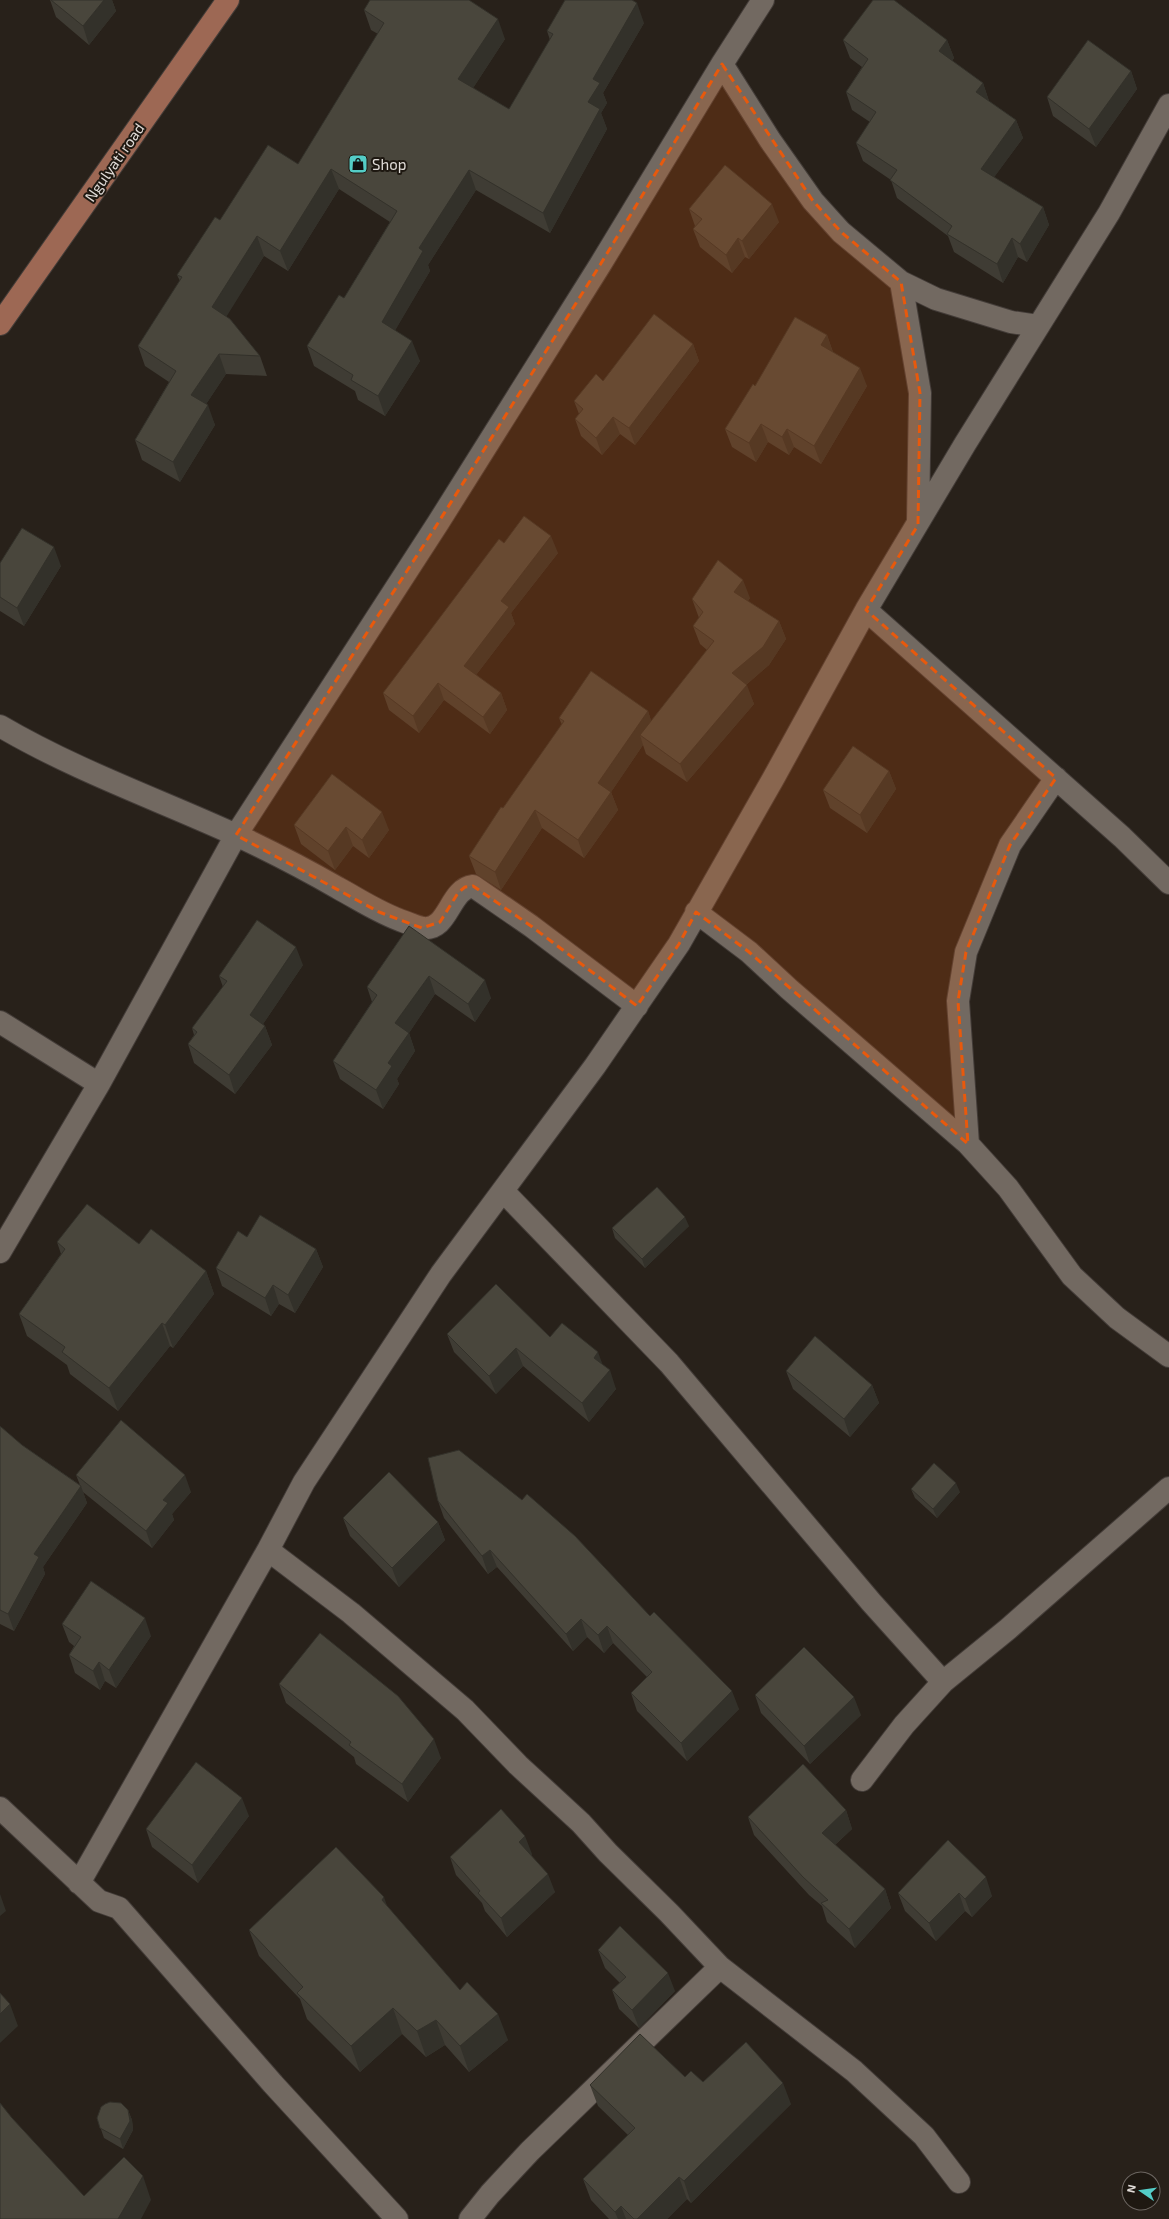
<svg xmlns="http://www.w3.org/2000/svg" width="1169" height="2219" font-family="'Exo 2',sans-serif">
<rect width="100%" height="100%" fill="#28211a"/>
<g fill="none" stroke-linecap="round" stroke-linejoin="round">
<g stroke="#433c38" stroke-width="24">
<path id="minor" d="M722 64 770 140 813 201 841 232 901 282 936 299 1011 322 1038 326
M901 282 920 393 918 521
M866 610 1122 837 1169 883
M0 726C75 770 157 799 236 835 270 851 305 869 338 888 362 901 379 913 405 922 411 924 417 927 423 928 449 931 449 889 473 886L531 926 637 1006
M696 912 749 952 789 989 968 1144 1008 1188 1072 1276 1117 1318 1169 1356
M0 1022 99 1084
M968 1144 958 1001 966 952 1010 845 1056 778
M504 1192 669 1363 871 1602 943 1682
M0 1252 99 1084 236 835 438 523 600 265 722 64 763 0
M268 1550 351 1613 465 1710 518 1765 581 1823 608 1853 669 1913 720 1967 854 2071 924 2136 959 2182
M862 1780 904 1725 943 1682 1008 1629 1169 1488
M0 1808 99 1901 119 1908 273 2084 397 2219
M79 1883 268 1550 304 1482 441 1274 595 1066 679 944 773 779 866 610 965 444 1109 213 1169 105
M470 2219 490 2194 530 2151 720 1967"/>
</g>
<g stroke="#433c38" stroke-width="24">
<path id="major" d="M0 324 228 0"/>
</g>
<use href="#minor" stroke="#726961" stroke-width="22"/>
<use href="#major" stroke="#9d6854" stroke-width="22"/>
</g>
<path fill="#3f3c34" d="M50 0H112L116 11 89 45 56 17Z
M364 10 505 39 473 88 509 109 550 40 547 31 644 23 603 93 607 103 601 113 607 129 550 233 476 190 428 265 430 271 395 330 420 361 385 416 358 400 355 391 314 366 307 346 344 298 390 222 339 189 288 271 264 256 226 316 260 356 267 376 226 374 206 404 215 425 180 482 142 460 135 440 169 382 145 366 138 346 180 281 177 275 220 220 298 164 378 34 371 30Z
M843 40H947L954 58 952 61 983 83 989 101 1016 120 1023 138 994 177 1043 207 1049 225 1027 262 1018 257 1003 283 954 252 948 236 897 198 891 180 863 161 856 143 870 122 852 110 846 92 862 67 850 58Z
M1131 71 1137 89 1096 147 1053 116 1047 97Z
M689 209 779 222 749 259 745 257 732 273 700 247 693 229 695 226Z
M827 335 833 352 867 386 821 464 794 447 789 455 768 442 756 462 732 447 725 429 755 386Z
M693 344 699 361 635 445 620 434 602 455 581 436 575 419 579 414 574 401 603 381Z
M504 543 558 553 511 613 515 624 476 675 501 693 507 710 490 734 444 700 419 733 389 710 383 693Z
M0 563 61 566 24 626 0 611Z
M750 598 748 601 779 621 786 639 769 665 746 685 754 704 687 782 646 754 643 745 611 792 618 810 584 858 542 828 501 890 476 874 469 856 503 808 562 725 559 718 648 711 651 721 707 650 700 644 693 626 699 618 692 599Z
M889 771 896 789 867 833 830 808 823 790Z
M332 774 389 830 369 858 353 846 335 870 301 844 294 825Z
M409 926 491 998 475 1022 435 994 409 1033 415 1051 397 1079 399 1084 383 1109 340 1079 333 1061 372 1002 367 987Z
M303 965 263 1024 265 1026 272 1045 235 1094 194 1063 188 1044 194 1035 192 1028 223 987 219 976Z
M689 1226 645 1268 615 1238 612 1228Z
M57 1242 139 1244 206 1271 214 1294 173 1348 170 1346 118 1411 70 1374 67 1365 27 1336 19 1314 61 1254Z
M316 1249 323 1267 295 1313 279 1304 271 1316 222 1286 216 1268Z
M447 1334 550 1337 602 1364 616 1389 589 1422 523 1366 496 1394 454 1352Z
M786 1371 872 1385 879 1403 850 1437 793 1389Z
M0 1426 22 1445 80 1485 76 1475 191 1492 172 1514 174 1520 152 1548 83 1492 87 1503 43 1567 45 1574 14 1631 0 1624Z
M911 1489 960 1492 937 1518 915 1498Z
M438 1501 650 1616 739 1709 687 1761 637 1711 631 1693 647 1677 613 1643 604 1653 587 1637 573 1651 497 1567 488 1574 444 1518Z
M343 1518 438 1522 445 1540 399 1587 350 1536Z
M62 1624 151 1636 116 1688 105 1681 100 1690 75 1673 69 1655 74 1646 69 1642Z
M279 1684 441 1758 408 1802 356 1764 354 1757 286 1703Z
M755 1695 861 1715 810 1764 761 1713Z
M846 1810 852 1829 835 1845 885 1889 891 1908 855 1948 827 1922 822 1906 809 1895 754 1835 748 1817Z
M249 1816 198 1883 152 1847 146 1829Z
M948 1840 992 1896 972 1917 965 1911 936 1941 905 1911 898 1893Z
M532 1854 531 1855 555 1892 507 1937 485 1911 482 1903 456 1875 450 1857Z
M387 1906 460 1990 508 2040 469 2072 445 2045 426 2057 402 2034 360 2072 307 2019 300 1999 259 1956 249 1930Z
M598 1950 675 1991 639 2028 619 2009 612 1990 620 1983 605 1968Z
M685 2077 791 2104 691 2203 687 2199 667 2219H609L591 2200 583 2179 628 2135 598 2106 590 2085Z
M128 2110 132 2120 133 2130 123 2149 104 2138 97 2118Z"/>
<path fill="#33312a" d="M104 0H112L116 11 89 45 83 26Z
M637 3 644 23 603 93 607 103 601 113 607 129 550 233 543 213 588 102 593 79Z
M498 19 505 39 466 99 458 79Z
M947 40 954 58 945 70 939 51Z
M1131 71 1137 89 1096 147 1089 129Z
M983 83 989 101 976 92Z
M1016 120 1023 138 987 187 981 169Z
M331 169 339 189 288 271 280 251Z
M469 170 476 190 428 265 430 271 389 341 382 322 419 248Z
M772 204 779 222 749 259 742 241Z
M1043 207 1049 225 1027 262 1020 244Z
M257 236 264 256 220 327 212 307Z
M738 238 745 257 732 273 726 255Z
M1012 238 1018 257 1003 283 997 264Z
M827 335 833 353 821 345Z
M412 341 420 361 385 416 378 396Z
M693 344 699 361 635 445 629 428Z
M219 354 226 374 199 415 191 395Z
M860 368 867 386 821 464 814 446Z
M208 405 215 425 180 482 173 462Z
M613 417 620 434 602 455 596 438Z
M761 424 768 442 756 462 749 443Z
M787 429 794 447 789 455 782 437Z
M551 536 558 553 511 613 515 624 470 683 464 666 501 601Z
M54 547 61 566 24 626 17 608Z
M743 580 750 598 741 610 734 592Z
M779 621 786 639 769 665 739 691 732 673Z
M438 683 444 700 419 733 413 716Z
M747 685 754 704 687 782 680 764Z
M501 693 507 710 490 734 483 717Z
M648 711 654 729 640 735 643 745 605 801 598 783Z
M889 771 896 789 867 833 860 815Z
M611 792 618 810 584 858 578 840Z
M535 810 542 828 501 890 495 872Z
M382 812 389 830 369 858 362 840Z
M346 827 353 846 335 870 328 851Z
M296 947 303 965 257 1033 250 1015Z
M429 976 435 994 409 1033 415 1051 397 1079 399 1084 383 1109 376 1090 388 1063 395 1023Z
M485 980 491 998 475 1022 468 1004Z
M265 1026 272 1045 235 1094 229 1075Z
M685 1217 689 1226 645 1268 642 1259Z
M316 1249 323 1267 295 1313 288 1295Z
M206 1271 214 1294 173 1348 165 1325Z
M273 1285 279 1304 271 1316 265 1298Z
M162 1323 170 1346 118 1411 109 1388Z
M516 1348 523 1366 496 1394 489 1376Z
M598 1352 605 1371 594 1358Z
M610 1370 616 1389 589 1422 582 1403Z
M872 1385 879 1403 850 1437 844 1419Z
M185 1475 191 1492 172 1514 174 1520 152 1548 146 1531 163 1500Z
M956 1483 960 1492 937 1518 933 1509Z
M81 1486 87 1503 43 1567 45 1574 14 1631 8 1614 34 1554Z
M438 1522 445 1540 399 1587 392 1568Z
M490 1550 497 1567 488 1574 482 1556Z
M145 1618 151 1636 116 1688 109 1670Z
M581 1619 587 1637 573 1651 566 1634Z
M607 1626 613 1643 604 1653 598 1635Z
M99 1662 105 1681 100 1690 93 1671Z
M732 1691 739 1709 687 1761 681 1743Z
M854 1697 861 1715 810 1764 804 1746Z
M434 1739 441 1758 408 1802 402 1784Z
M242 1798 249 1816 198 1883 192 1865Z
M846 1810 852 1829 828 1851 822 1833Z
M525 1836 532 1854 525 1861 519 1842Z
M548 1874 555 1892 507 1937 501 1918Z
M986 1877 992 1896 972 1917 965 1899Z
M885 1889 891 1908 855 1948 849 1929Z
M959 1893 965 1911 936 1941 929 1923Z
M0 1894 6 1911 0 1916Z
M384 1897 393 1923 382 1900Z
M668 1973 675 1991 639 2028 632 2010Z
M10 2004 18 2026 0 2043V2014Z
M393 2008 402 2034 360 2072 351 2046Z
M498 2014 508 2040 469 2072 460 2046Z
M436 2020 445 2045 426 2057 417 2031Z
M783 2083 791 2104 691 2203 684 2181Z
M128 2110 132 2120 133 2130 123 2149 120 2139Z
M143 2176 151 2200 141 2219H118Z
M679 2177 687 2199 667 2219H637Z
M621 2206 626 2219H618L615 2212Z"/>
<path fill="#49463c" stroke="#33312a" d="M51 0H104L83 26Z
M370 0H469L498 19 458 79 509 109 553 34 547 31 565 0H632L637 3 593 79 600 83 588 102 600 109 543 213 469 170 419 248 423 251 382 322 412 341 378 396 351 380 353 375 307 346 339 295 344 298 397 211 331 169 280 251 257 236 212 307 230 319 260 356 219 354 191 395 208 405 173 462 135 440 176 371 138 346 182 277 177 275 215 217 220 220 268 145 298 164 384 23 364 10Z
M873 0H894L947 40 939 51 983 83 976 92 1016 120 981 169 1043 207 1020 244 1012 238 997 264 947 234 952 226 890 180 897 170 856 143 876 112 846 92 868 59 843 40Z
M1088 40 1131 71 1089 129 1047 97Z
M725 165 772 204 742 241 738 238 726 255 693 229 702 219 689 209Z
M654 314 693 344 629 428 613 417 596 438 575 419 583 409 574 401 596 374 603 381Z
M795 317 827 335 821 345 860 368 814 446 787 429 782 437 761 424 749 443 725 429 753 384 755 386Z
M524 516 551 536 501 601 509 607 464 666 501 693 483 717 438 683 413 716 383 693 499 539 504 543Z
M22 528 54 547 17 608 0 597V563Z
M718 560 743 580 734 592 779 621 763 647 732 673 747 685 680 764 640 735 714 641 693 626 703 612 692 599Z
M591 671 648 711 598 783 611 792 578 840 535 810 495 872 469 856 501 807 503 808 564 721 559 718Z
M853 746 889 771 860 815 823 790Z
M332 774 382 812 362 840 346 827 328 851 294 825Z
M257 920 296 947 250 1015 265 1026 229 1075 188 1044 197 1032 192 1028 227 981 219 976Z
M409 926 485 980 468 1004 429 976 395 1023 409 1033 388 1063 392 1066 376 1090 333 1061 377 995 367 987Z
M657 1187 685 1217 642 1259 612 1228Z
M87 1204 139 1244 151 1229 206 1271 165 1325 162 1323 109 1388 62 1352 65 1347 19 1314 65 1249 57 1242Z
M260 1215 316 1249 288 1295 273 1285 265 1298 216 1268 238 1231 247 1237Z
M496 1284 550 1337 562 1323 598 1352 594 1358 610 1370 582 1403 516 1348 489 1376 447 1334Z
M815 1336 872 1385 844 1419 786 1371Z
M121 1420 185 1475 163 1500 168 1503 146 1531 76 1475Z
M0 1426 22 1445 81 1486 34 1554 39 1557 8 1614 0 1610Z
M459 1450 522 1500 527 1494 575 1536 650 1616 654 1612 732 1691 681 1743 631 1693 652 1672 607 1626 598 1635 581 1619 566 1634 490 1550 482 1556 438 1501 428 1458Z
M934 1463 956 1483 933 1509 911 1489Z
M389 1472 438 1522 392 1568 343 1518Z
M91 1581 145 1618 109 1670 99 1662 93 1671 69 1655 81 1637 62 1624Z
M320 1633 398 1696 434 1739 402 1784 349 1745 351 1742 279 1684Z
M804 1647 854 1697 804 1746 755 1695Z
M196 1762 242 1798 192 1865 146 1829Z
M803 1764 846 1810 822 1833 885 1889 849 1929 821 1903 828 1900 803 1877 748 1817Z
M501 1809 525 1836 519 1842 548 1874 501 1918 478 1893 480 1891 450 1857Z
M948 1840 986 1877 965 1899 959 1893 929 1923 898 1893Z
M336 1847 384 1897 382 1900 460 1990 467 1982 498 2014 460 2046 436 2020 417 2031 393 2008 351 2046 297 1993 303 1987 249 1930Z
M620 1926 668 1973 632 2010 612 1990 626 1977 598 1950Z
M0 1993 10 2004 0 2014Z
M640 2034 685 2077 691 2071 703 2082 746 2042 783 2083 684 2181 679 2177 637 2219H634L621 2206 615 2212 583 2179 635 2128 590 2085Z
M110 2102 121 2103 128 2110 130 2121 120 2139 100 2128 97 2118 101 2107 105 2104Z
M0 2103 12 2118 84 2196 124 2157 143 2176 118 2219H0Z"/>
<path fill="#e8590c" fill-opacity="0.2" stroke="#e8590c" stroke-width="3" stroke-dasharray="8 5" stroke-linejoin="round" d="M722 64 813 201 841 232 901 282 920 393 918 525 866 610 1056 778 1010 845 966 952 958 1001 968 1144 749 952 696 912 679 944 637 1006 531 926 473 886 465 887 458 893 440 922 422 928 379 912 236 835 438 523 600 265Z"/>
<defs>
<g id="shop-square" transform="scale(1)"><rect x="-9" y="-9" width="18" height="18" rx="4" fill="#54cdc7" stroke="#1e1811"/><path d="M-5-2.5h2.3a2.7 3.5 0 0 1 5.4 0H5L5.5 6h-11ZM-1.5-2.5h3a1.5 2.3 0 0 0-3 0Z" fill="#111"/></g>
</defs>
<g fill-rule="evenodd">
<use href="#shop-square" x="358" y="164"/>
</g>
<g text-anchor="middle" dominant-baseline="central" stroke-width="4" stroke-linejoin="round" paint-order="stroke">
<g font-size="15" fill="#e1dcd8" stroke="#1e1811">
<text transform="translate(114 162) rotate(-55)">Ngulyati road</text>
</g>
<g font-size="15" fill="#e1dcd8" stroke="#1e1811" text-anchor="start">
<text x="372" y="164">Shop</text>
</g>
</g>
<g transform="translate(1141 2191) rotate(283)"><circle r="19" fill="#1e1811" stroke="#6c6661"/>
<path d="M0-3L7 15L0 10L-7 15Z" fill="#54cdc7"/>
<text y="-6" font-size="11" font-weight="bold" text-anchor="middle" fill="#e1dcd8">N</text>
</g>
</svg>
